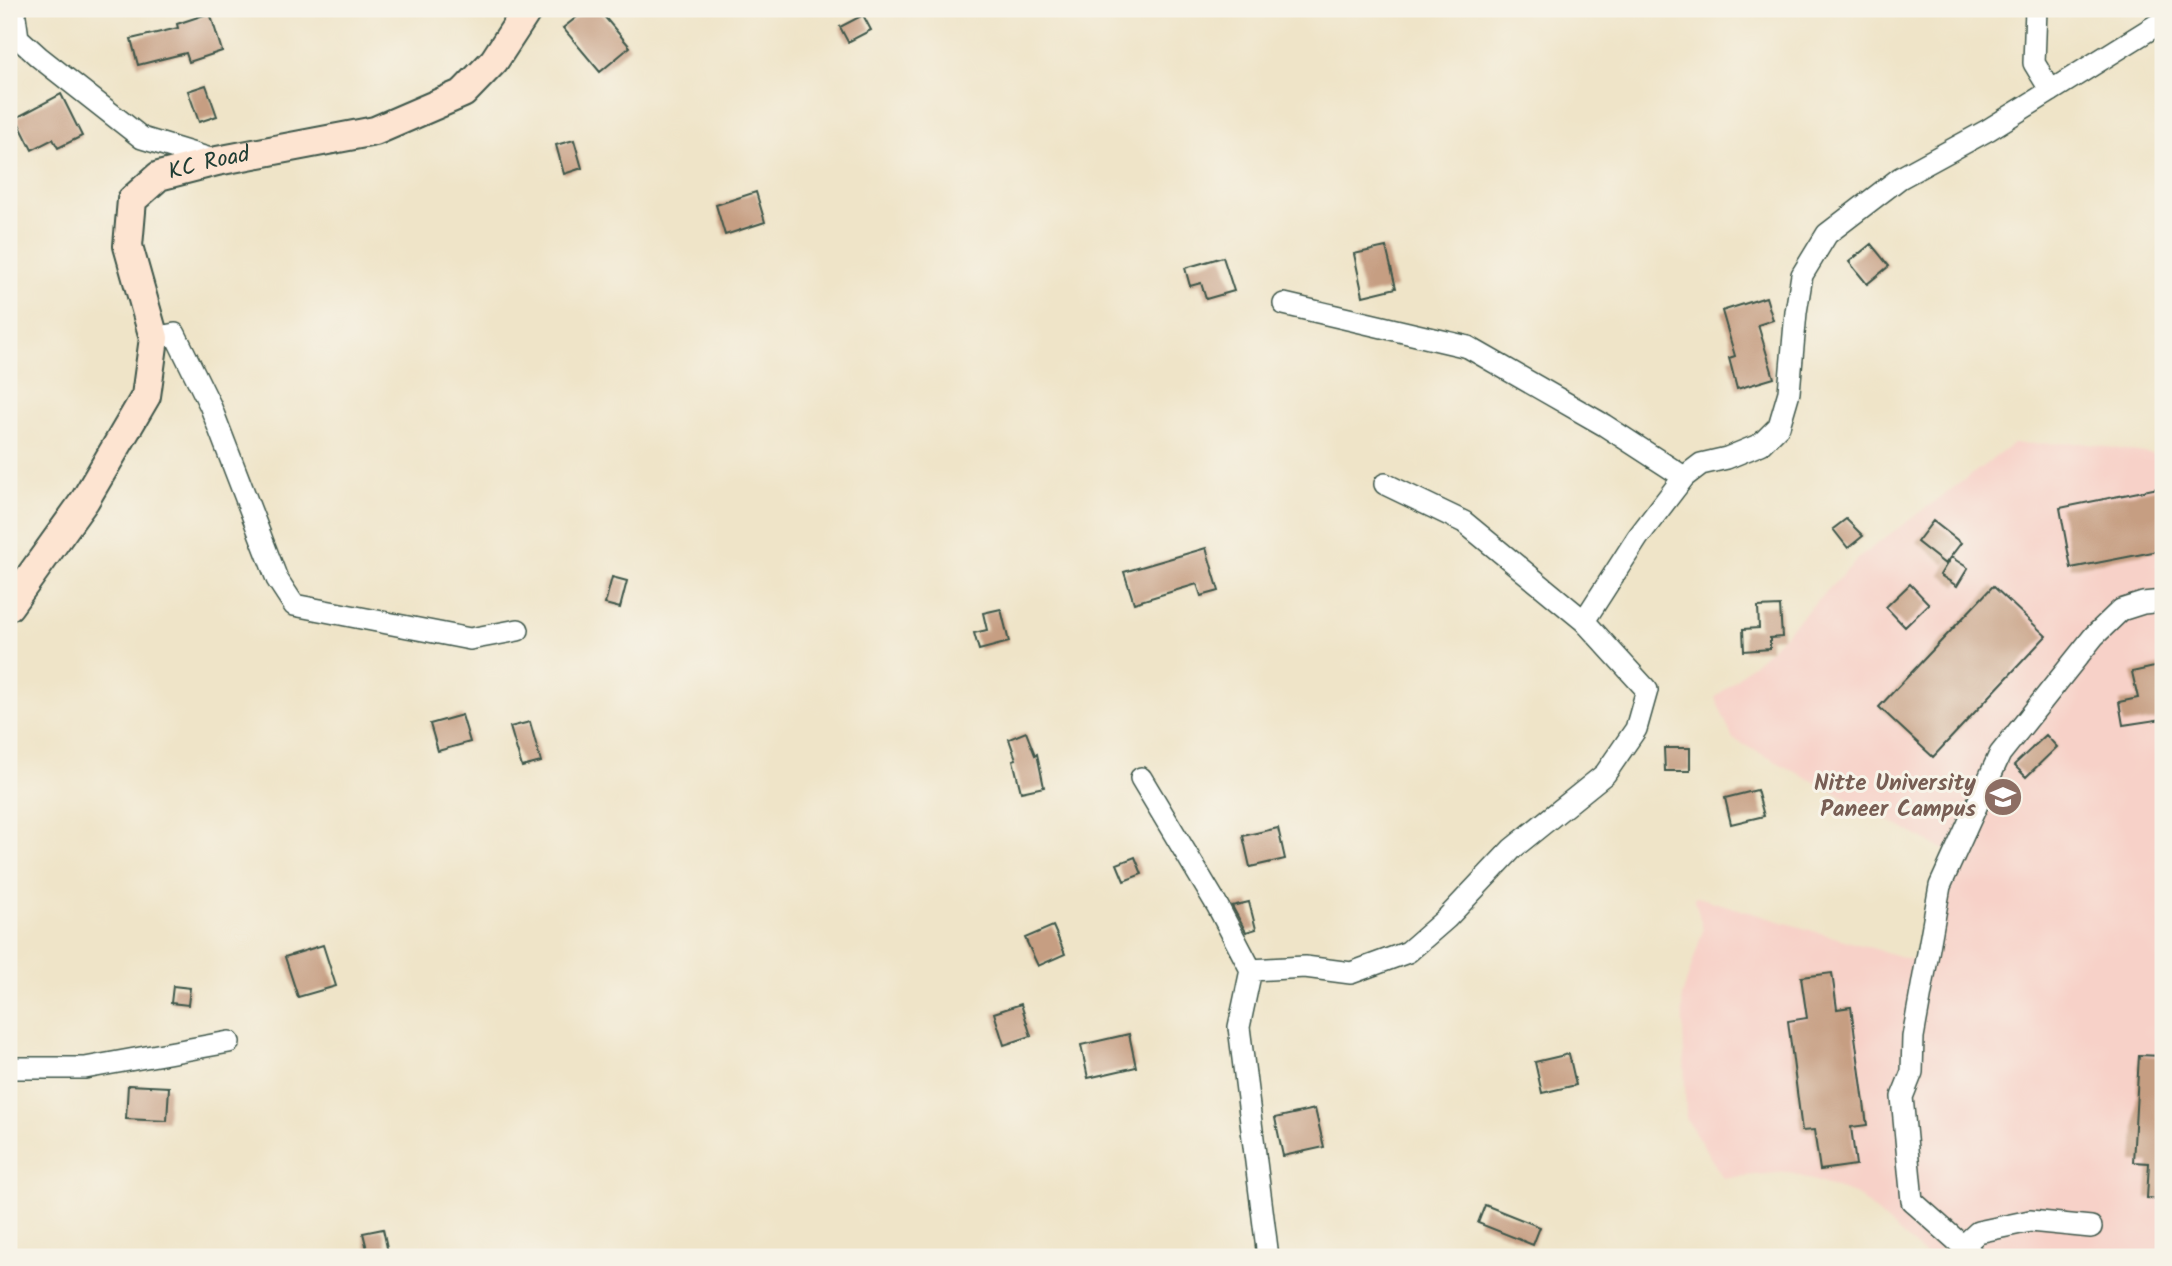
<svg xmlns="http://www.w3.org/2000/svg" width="2172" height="1266" font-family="Kalam,sans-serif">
<rect width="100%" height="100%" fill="#f7f3e8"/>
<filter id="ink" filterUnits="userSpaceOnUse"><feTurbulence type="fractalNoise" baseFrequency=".0143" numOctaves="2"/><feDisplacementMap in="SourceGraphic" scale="14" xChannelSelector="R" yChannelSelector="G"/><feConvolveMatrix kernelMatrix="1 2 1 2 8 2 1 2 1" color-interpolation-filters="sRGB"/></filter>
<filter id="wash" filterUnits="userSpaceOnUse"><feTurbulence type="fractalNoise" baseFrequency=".00686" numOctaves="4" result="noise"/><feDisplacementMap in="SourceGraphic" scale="28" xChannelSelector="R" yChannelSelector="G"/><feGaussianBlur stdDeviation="1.57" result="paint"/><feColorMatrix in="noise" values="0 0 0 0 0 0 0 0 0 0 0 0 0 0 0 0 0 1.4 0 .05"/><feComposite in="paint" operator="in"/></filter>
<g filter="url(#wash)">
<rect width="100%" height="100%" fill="#efe4c8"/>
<path fill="#f7d1c8" d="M2082 443 2163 456V1257H1927L1857 1195 1788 1172 1723 1178 1686 1118 1682 996 1703 930 1694 896 1926 964 1954 855 1733 739 1715 698 1770 649 1863 554 2013 444Z"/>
<g id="blocks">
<path fill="#c69e82" d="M587 9H598L630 47 600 72 563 28Z
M210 13 222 51 189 62 186 53 138 65 131 39 178 28 177 24Z
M863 15 871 30 848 42 840 27Z
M206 85 217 116 199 122 188 91Z
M61 94 82 136 58 148 53 139 32 150 16 118Z
M574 140 582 168 564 174 556 145Z
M756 192 765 222 725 235 716 205Z
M1871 244 1889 266 1867 284 1849 262Z
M1386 247 1396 288 1363 296 1354 254Z
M1223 257 1234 291 1206 299 1201 283 1190 286 1185 268Z
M1766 297 1773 320 1758 325 1774 378 1737 389 1729 358 1735 356 1722 311Z
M2163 487V550L2071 568 2060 508Z
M1846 519 1863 536 1848 548 1833 529Z
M1933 521 1961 543 1945 564 1917 542Z
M1206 548 1219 591 1201 596 1197 584 1134 603 1124 572Z
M1951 557 1968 568 1957 586 1940 575Z
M612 577 627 581 620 608 605 604Z
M1910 584 1929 604 1905 627 1886 607Z
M1993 586 2046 636 1933 757 1879 707Z
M1780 606 1782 637 1770 638V649L1744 651 1743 629 1759 628 1758 607Z
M1001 609 1009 642 979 650 974 633 987 630 983 613Z
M2163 665V719L2123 725 2119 702 2138 698 2132 672Z
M462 715 470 742 438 751 430 724Z
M530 722 541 762 522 767 510 727Z
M1026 732 1035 755 1037 754 1044 787 1021 792 1013 760 1016 759 1009 739Z
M2046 735 2057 747 2026 777 2014 765Z
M1664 748H1690V771H1665Z
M1757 790 1764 816 1731 824 1725 798Z
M1278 828 1285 859 1250 867 1243 836Z
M1135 857 1142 874 1124 881 1117 864Z
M1249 902 1256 929 1246 932 1232 906Z
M1053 926 1065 954 1038 966 1025 938Z
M323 945 336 986 298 997 285 957Z
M1832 973 1837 1009 1851 1007 1867 1125 1851 1127 1856 1165 1820 1170 1814 1130 1802 1131 1788 1021 1807 1018 1801 977Z
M173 986 190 988 188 1005 171 1003Z
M1021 1004 1031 1036 1004 1045 994 1013Z
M1129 1034 1136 1067 1088 1078 1081 1045Z
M1569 1054 1576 1085 1542 1093 1535 1062Z
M2139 1055 2161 1056 2160 1072H2163V1199L2147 1198 2149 1163 2133 1162Z
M128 1085 169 1087 167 1121 126 1119Z
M1315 1109 1324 1147 1283 1156 1275 1118Z
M1485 1205 1540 1227 1533 1245 1478 1223Z
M383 1229 389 1257H369L363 1233Z"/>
</g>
</g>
<g filter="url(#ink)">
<use href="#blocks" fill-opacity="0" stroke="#3e564a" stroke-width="2"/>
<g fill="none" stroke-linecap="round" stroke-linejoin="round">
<g stroke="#3e564a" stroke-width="24">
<path id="street" d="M14 9 18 38 39 57 142 138 217 161
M2036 9 2034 63 2051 91
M1284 304 1468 347 1604 425 1684 477
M154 338 175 334 210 405 277 579 294 605 470 639 518 630
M1385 484 1464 522 1584 621
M1141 778 1217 905 1251 970 1239 1027 1268 1257
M1251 970 1305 967 1351 973 1408 952 1447 918 1512 849 1605 774 1636 729 1647 690 1584 621 1638 537 1684 477 1701 464 1727 458 1761 444 1779 426 1789 392 1796 312 1802 275 1827 234 1900 178 1988 130 2163 21
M9 1068H85L229 1042
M1962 1247 1978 1232 2030 1221 2091 1227
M1975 1257 1912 1201 1902 1097 1912 1072 1913 1037 1940 886 2000 754 2094 636 2121 610 2143 603 2163 601"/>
</g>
<g stroke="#3e564a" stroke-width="32">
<g id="secondary">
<path id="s1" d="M9 606 85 500 146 396 154 338 128 246 132 200 159 176 217 161 375 131 463 93 494 61 528 9"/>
</g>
</g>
<use href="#street" stroke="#fff" stroke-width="21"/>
<use href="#secondary" stroke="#fde4d1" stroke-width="28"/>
</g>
</g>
<defs>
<g id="university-disc" transform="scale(2.0125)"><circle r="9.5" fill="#8d6e63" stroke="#f7f3e8"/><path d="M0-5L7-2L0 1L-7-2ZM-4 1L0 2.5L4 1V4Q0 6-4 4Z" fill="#fff"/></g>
</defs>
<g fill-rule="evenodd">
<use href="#university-disc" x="2003" y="797"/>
</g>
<g text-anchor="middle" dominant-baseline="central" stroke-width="6" stroke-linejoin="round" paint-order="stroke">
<g font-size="23" fill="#1f3d34" stroke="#f7f3e8">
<text stroke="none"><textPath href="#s1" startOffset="539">KC Road</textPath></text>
</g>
<g font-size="23" font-weight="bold" fill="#785e54" stroke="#f7f3e8" text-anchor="end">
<text x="1976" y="784">Nitte University<tspan x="1976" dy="26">Paneer Campus</tspan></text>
</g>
</g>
<rect width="2172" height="1266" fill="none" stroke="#f7f3e8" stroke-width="35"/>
</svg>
